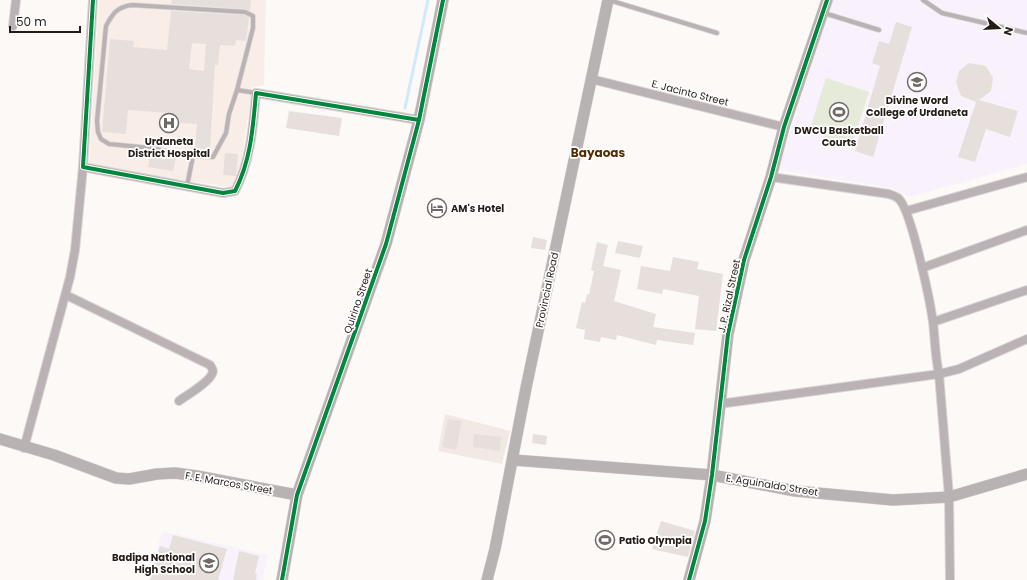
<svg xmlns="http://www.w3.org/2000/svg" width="1027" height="580" font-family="Poppins,sans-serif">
<rect width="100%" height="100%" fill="#fcf9f7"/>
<path fill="#f2e9e4" d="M445 414 510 431 502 464 438 451Z"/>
<path fill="#f9f1fb" d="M833 0H1027V164L909 197 892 188 778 170Z
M162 531 268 555 262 580H149Z"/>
<path fill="#f9eee7" d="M99 0H266L264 85 252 87 240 173 236 184 231 187 147 175 89 164Z"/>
<path fill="#e5ead9" d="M826 78 869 92 852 145 809 132Z"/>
<path fill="#ceeafb" d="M600 535 606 539 614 537 616 539 615 544H596L594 541 596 537Z"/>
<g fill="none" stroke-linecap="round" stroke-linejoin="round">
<path stroke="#ceeafb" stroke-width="3" d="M405 108 428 0"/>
</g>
<path fill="#e6dfdb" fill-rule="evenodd" d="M172 0H251L250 11 245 9 171 4Z
M171 11 244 15 249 18 246 41 236 40 235 46 220 45 218 65H215L210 150 195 149 197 124 169 122V113L128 110 126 134 102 132 110 39 134 41 133 47 167 50ZM192 43 206 44 204 71 189 69Z
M896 22 912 27 873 157 855 151 880 66 872 63 879 41 889 44Z
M969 63 986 66 993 78 991 91 979 100 1018 111 1010 137 986 129 975 162 958 157 976 102 961 96 956 82 959 71Z
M289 111 342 118 339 136 286 128Z
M150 153 176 158 173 171 148 167Z
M225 153 238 154 236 176 223 175Z
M533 237 547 240 545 250 531 248Z
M618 241 643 246 640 258 615 253Z
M597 242 608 245 603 266 621 270 614 301 656 314 653 327 695 333 693 345 657 340 656 345 617 335 616 340 601 337 600 342 584 339 585 330 576 328 582 302 585 303 587 294 589 295 594 271 591 270Z
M673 257 699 262 697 269 723 274 716 331 695 329 699 296 663 289 662 294 637 289 641 266 670 271Z
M448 419 462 421 456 450 442 447Z
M474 434 501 437 500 451 473 447Z
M533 434 547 436 546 445 532 443Z
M661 521 695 531 688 557 652 549Z
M173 535 227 549 218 580H150L160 546 169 549Z
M239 551 259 556 255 573 257 574 256 580H233Z"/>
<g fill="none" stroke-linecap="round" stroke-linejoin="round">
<g stroke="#d9d6d4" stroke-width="5.5">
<path id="lane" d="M609 0 717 33
M923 0 942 13 1027 33
M824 13 879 30
M237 90 256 93
M187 186 193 156 213 157 226 133 229 114 237 90 253 28V16L245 12 132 5C117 7 113 13 106 26L97 121 98 132 101 139 109 144 150 148 193 156"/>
</g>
<g stroke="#d9d6d4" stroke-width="10">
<path id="street" d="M93 0 83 167 223 193 235 191C251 160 253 127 256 93L419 120
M13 26 16 0
M591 79 784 127
M771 177 889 194C892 195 895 196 898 198 911 208 930 301 933 322 935 339 935 356 939 374L949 497 950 580
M906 211 1027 177
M922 268 1027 230
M66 295 210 365C212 368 214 371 212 374 208 383 187 395 179 401
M933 322 1027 290
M719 404 939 374 959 369 1027 339
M24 448 70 277 75 250 83 167"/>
</g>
<g stroke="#d9d6d4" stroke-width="12">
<path id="secondary" d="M0 439 54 455 116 478 129 479 157 474 175 473 197 476 297 495
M513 460 712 475 795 491 893 500 949 497 1027 474
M282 580 297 495 386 244 419 120 443 0
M487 580 495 549 526 388 608 0
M689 580 705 521 712 475 728 334 744 260 771 177 784 127 827 0"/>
</g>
<use href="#lane" stroke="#bab2b4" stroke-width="4"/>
<use href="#street" stroke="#bab2b4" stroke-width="8"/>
<use href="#secondary" stroke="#b8b2b2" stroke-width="11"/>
<g stroke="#fff" stroke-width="6">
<path id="cycleway" d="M93 0 83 167 223 193 235 191C251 160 253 127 256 93L419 120
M282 580 297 495 386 244 419 120 443 0
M689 580 705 521 712 475 728 334 744 260 771 177 784 127 827 0"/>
</g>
<use href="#cycleway" stroke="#00873e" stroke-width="4"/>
</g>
<defs>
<g id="university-ring" transform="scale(1)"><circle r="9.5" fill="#fff" stroke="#716965" stroke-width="1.5"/><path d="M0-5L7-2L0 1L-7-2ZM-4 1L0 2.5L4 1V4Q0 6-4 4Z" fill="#716965"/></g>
<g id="stadium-ring" transform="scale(1)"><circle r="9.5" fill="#fff" stroke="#716965" stroke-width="1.5"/><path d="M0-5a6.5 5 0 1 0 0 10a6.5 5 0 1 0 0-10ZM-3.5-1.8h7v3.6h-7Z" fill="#716965"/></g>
<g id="hospital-ring" transform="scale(1)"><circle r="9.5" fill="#fff" stroke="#716965" stroke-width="1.5"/><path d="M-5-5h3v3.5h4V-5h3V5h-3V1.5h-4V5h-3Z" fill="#716965"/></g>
<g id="hotel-ring" transform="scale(1)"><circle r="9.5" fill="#fff" stroke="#716965" stroke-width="1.5"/><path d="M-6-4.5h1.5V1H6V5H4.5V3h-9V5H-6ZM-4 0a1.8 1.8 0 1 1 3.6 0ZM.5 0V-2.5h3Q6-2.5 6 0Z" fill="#716965"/></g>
<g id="school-ring" transform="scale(1)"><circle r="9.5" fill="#fff" stroke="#716965" stroke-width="1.5"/><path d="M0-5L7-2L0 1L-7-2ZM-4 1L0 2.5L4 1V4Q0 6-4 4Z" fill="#716965"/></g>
</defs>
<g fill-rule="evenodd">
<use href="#university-ring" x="917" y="82"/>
<use href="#stadium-ring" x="839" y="112"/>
<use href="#hospital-ring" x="169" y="123"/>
<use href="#hotel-ring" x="437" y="208"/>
<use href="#stadium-ring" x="605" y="540"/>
<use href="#school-ring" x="209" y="563"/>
</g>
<g text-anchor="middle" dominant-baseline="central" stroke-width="3.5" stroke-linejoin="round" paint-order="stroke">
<g font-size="10" fill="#261c17" stroke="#fff">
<text transform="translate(690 93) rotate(14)">E. Jacinto Street</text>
<text transform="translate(547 290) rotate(-78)">Provincial Road</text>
<text transform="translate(729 296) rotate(-78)">J. P. Rizal Street</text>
<text transform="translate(358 301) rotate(-71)">Quirino Street</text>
<text transform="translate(229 483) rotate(10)">F. E. Marcos Street</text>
<text transform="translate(772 485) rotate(9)">E. Aguinaldo Street</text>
</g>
<g font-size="10" font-weight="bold" fill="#261c17" stroke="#fff">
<text x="917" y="100">Divine Word<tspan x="917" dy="12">College of Urdaneta</tspan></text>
<text x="839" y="130">DWCU Basketball<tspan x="839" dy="12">Courts</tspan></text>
<text x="169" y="141">Urdaneta<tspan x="169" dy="12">District Hospital</tspan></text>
<text x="451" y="208" text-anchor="start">AM's Hotel</text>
<text x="619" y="540" text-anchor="start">Patio Olympia</text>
<text x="195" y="557" text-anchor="end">Badipa National<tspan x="195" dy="12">High School</tspan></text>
</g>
<g font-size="12" font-weight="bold" fill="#542c00" stroke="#fff">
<text x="598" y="152">Bayaoas</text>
</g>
</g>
<g transform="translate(999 28) rotate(108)" stroke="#ffffff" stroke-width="3" paint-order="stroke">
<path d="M0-3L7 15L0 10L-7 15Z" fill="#261c17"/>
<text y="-6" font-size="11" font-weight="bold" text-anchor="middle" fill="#261c17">N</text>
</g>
<path d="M10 26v6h70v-6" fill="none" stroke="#261c17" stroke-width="2"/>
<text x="16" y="26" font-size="12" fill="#261c17" stroke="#ffffff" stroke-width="3" paint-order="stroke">50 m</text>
</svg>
